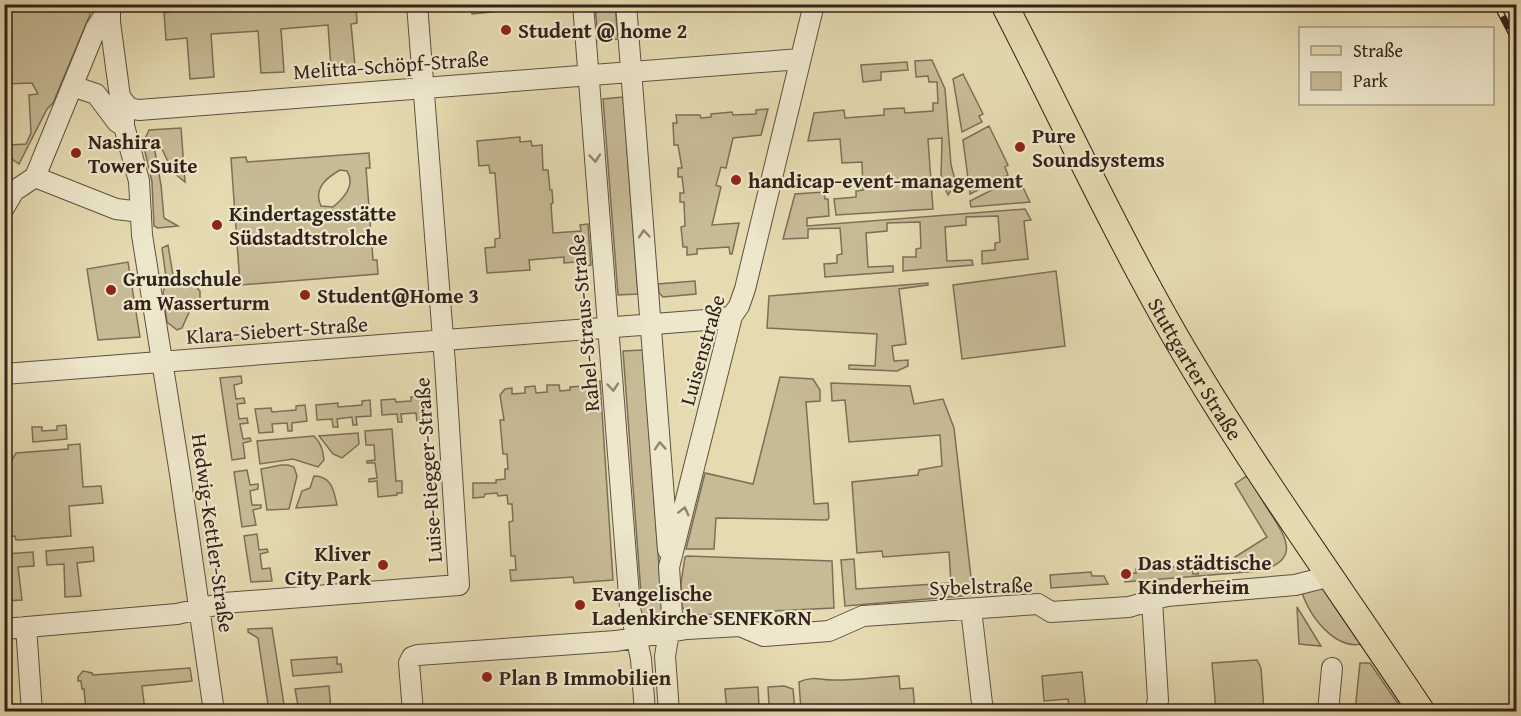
<svg xmlns="http://www.w3.org/2000/svg" width="1521" height="716" font-family="'Gentium Book Plus',serif">
<rect width="100%" height="100%" fill="#e5dab0"/>
<filter id="stains"><feTurbulence type="fractalNoise" baseFrequency=".00333" numOctaves="4"/><feColorMatrix values="0 0 0 0 .2 0 0 0 0 .09 0 0 0 0 .02 0 0 0 .5 -.17"/></filter>
<radialGradient id="worn" r=".72"><stop offset=".6" stop-color="#630" stop-opacity="0"/><stop offset="1" stop-color="#630" stop-opacity=".3"/></radialGradient>
<path fill="#c7bb96" stroke="#7c6f58" stroke-width="1.5" fill-rule="evenodd" d="M571 4 472 14 471 6 469 5Z
M4 5H94L53 103 47 109 19 164 9 157V145L26 144 31 133 29 95 38 94 32 83 5 84Z
M180 5H356L357 23 351 24 355 66 331 68 328 25 281 29 284 72 261 73 258 31 211 34 214 77 190 79 187 38 166 40 164 13 170 12Z
M595 5H615L618 39 598 41Z
M932 60 945 89 951 165 956 183 948 195 941 179 942 138 928 139 933 209 836 215 834 199 856 197V191L863 190 862 162 842 163 840 139 808 141 814 113 844 110 845 118 884 115V109L904 108 905 113 933 111V103H938L937 82H929L928 76 916 77 915 61Z
M907 62 908 70 881 72V80L863 82 861 65Z
M963 74 983 114 979 116 982 122 962 132 953 79Z
M623 97 638 294 618 295 603 99Z
M768 109 761 135 733 138 726 168 721 167 716 185 721 187 712 225 739 223 732 254H730L729 247 697 249V254L687 255V247H683L681 227 685 226 684 202H680V193H684L682 177H678V168H682L678 145H674L673 123H677L676 115H700L701 118 711 117V114L732 112 733 115 756 114V110Z
M989 126 1008 165 1005 167 1008 175 970 194 963 140Z
M181 128 185 182 173 172 160 145 154 146 161 185 164 218 178 226 158 228 154 226 152 182 143 143 149 130Z
M520 137V142L531 141 532 146 542 145 543 170H548L550 190H552L553 203 551 204 553 233 581 231 580 225 588 224 591 265 577 267V262L564 263V257L529 260 530 270 487 273 485 248 495 247V239L500 238 495 173H490L489 165 479 166 477 141Z
M369 153 370 168H366L373 260H377L378 274 240 285 231 158 246 157 247 162ZM340 170 347 171C356 185 344 198 333 207L321 206C313 189 326 178 340 170Z
M1018 177 1030 202 971 207 970 201Z
M824 192 825 199H828L829 216 807 218V226L1025 209 1031 220 1024 221 1028 259 982 264V251L995 250V243L1000 242 998 216 966 217V225L945 227 947 261 972 260 973 265 903 271V257H916V249L921 248 920 222 887 223V231L866 233 868 267 893 266V272L825 277 824 264 837 263V255L842 254 840 228 808 229V238L783 239 795 194Z
M168 245 173 275 185 282H192L200 291V299H195L182 328 177 330 167 322 163 294 166 277 162 248Z
M128 262 140 337 98 340 87 269Z
M1056 271 1065 346 962 359 953 285Z
M695 281 696 294 663 297 659 293 658 284Z
M928 283V285L899 289 906 344 892 346 894 361 908 360V366L897 371 849 369V365L875 366 877 334 767 328 769 296Z
M643 350 661 593 667 597C666 603 667 611 663 616 657 625 642 623 638 613 637 609 636 603 636 598L641 594 623 351Z
M241 376 242 383 234 385 236 399 244 398 245 403 237 404 239 419 247 418 248 423 240 424 243 439 250 438 251 441 243 443 245 458 232 460 220 378Z
M780 377 813 379 820 390V401L806 402 814 504 828 503 829 518 827 520 716 518 714 549H686L705 473 753 484Z
M600 381 613 580 574 583 573 577 511 581 510 570H516L515 556H511L509 522 513 521 512 504H508L507 495 498 496 497 493 485 494 484 497 473 498V483H496V480L505 479V469H508L507 454H503L500 420H504L500 395 505 389 512 388V394L525 393V387L535 386 536 393 547 392V385H559L560 391 570 390V387L583 386 584 389H593V382Z
M831 383 910 386 914 404 943 399 954 428 973 595 845 606 841 560 854 559 856 589 951 583 949 552 883 557 882 551 857 553 852 482 918 475 919 470 942 466 940 435 849 442 845 400 832 401Z
M428 396 429 420 417 421 416 413 401 414 402 422H398L397 414 382 415 381 400 395 399 396 402 411 401V397Z
M370 400 371 416 356 417 357 425H353L352 417 337 419 338 427H333L332 419 317 420 316 405 338 403V407L362 405V401Z
M305 405 307 421 292 423V431H288L287 423 272 424 273 432 259 433 255 409 271 408 272 412 296 410V406Z
M66 425 67 439 33 442 32 427H42V431L57 430V426Z
M392 429 396 481H402V493H397V495L378 497 377 481 369 482V479L377 478 375 463H367V461L375 460 374 445H366L365 431Z
M358 433 359 444 342 458 333 454 319 436Z
M314 436C321 443 323 450 324 460L318 467 293 459 260 464 257 441Z
M80 444 83 487 101 486 103 503 69 506 71 536 20 540H16L15 536 5 537V491L9 490 7 469 16 453 68 449V445Z
M281 465H288L294 467 297 476 289 509 267 510 261 469Z
M247 470 250 485 258 484V489L250 491 252 505H261V508L253 510 256 525 242 527 234 472Z
M314 476C332 476 334 491 337 505L296 508 302 491 310 488Z
M1245 477H1248C1256 489 1263 502 1271 514 1288 540 1299 560 1260 571L1125 582 1124 574 1136 573V569L1192 566 1193 574H1198V565L1235 563V557L1267 537 1235 484Z
M257 534 259 550 267 549 268 552 260 554 262 569 270 568 272 581 251 582 244 536Z
M93 547 94 561 77 563 81 596 65 597 64 564 47 565 46 551Z
M33 552 34 566 18 567 22 600 6 601 5 554Z
M687 556 832 561 834 608 694 615 687 612 682 607 681 583 685 557Z
M1091 572 1092 576H1104L1108 584 1051 588 1050 575Z
M1301 588H1325L1365 643C1336 653 1306 613 1301 588Z
M1297 607 1321 646 1299 644Z
M272 628 285 711H269L258 638 248 632V629Z
M337 657V664H341L342 672 293 676 291 660Z
M1257 660 1261 668 1264 711H1216L1212 663Z
M1360 663H1370L1403 711H1355Z
M190 668 192 681 142 686 145 711H86L84 689H82L81 681H78V677L83 671 92 673 93 675Z
M1082 672 1086 711H1070L1068 699 1044 701 1042 676Z
M899 676 900 689 913 688 915 711H801L799 682C815 675 821 681 837 680 857 680 878 677 899 676Z
M329 686 331 711H299L295 689Z
M784 686 793 689 795 711H775L769 706 768 687Z
M758 687 759 707 755 711H727L725 689Z"/>
<g fill="none" stroke-linecap="round" stroke-linejoin="round">
<g stroke="#5f5140" stroke-width="22">
<path id="minor" d="M110 4V22L120 97 129 108
M583 4 630 608 641 659 645 712
M626 4 668 550
M72 86 96 94 117 122 124 126
M129 108 139 110 800 59
M129 108 124 117V126L139 181 142 235 180 474 214 712
M35 177 116 209 141 212
M4 208 14 191 35 177 96 28 110 7
M4 374 719 319 732 316
M1152 600 1158 700 1155 712
M971 609 983 712
M26 627 32 712
M4 629 177 614 224 603 459 585 445 364 417 4
M413 712 409 663 412 657 418 655 616 641 687 629 740 626 764 636 829 631 863 616 1038 604 1051 612 1129 607 1167 596 1295 585 1331 576
M669 712 665 656 672 615 669 567 732 316 739 306 745 289 814 4
M1328 712 1332 668"/>
</g>
<g stroke="#32231a" stroke-width="28">
<g id="major">
<path id="s1" d="M1004 4C1061 115 1113 228 1175 336 1250 465 1339 587 1422 712"/>
</g>
</g>
<use href="#minor" stroke="#eee7cc" stroke-width="20"/>
<use href="#major" stroke="#e5dab0" stroke-width="26"/>
<g stroke="#32231a" stroke-width="7">
<path id="rail" d="M1496 4 1516 42
M1508 4 1516 20"/>
</g>
<use href="#rail" stroke="#eee7cc" stroke-width="4.5" stroke-dasharray="14" stroke-linecap="butt"/>
</g>
<defs><path id="oneway-chevron" d="M-2-3.5L2.5 0L-2 3.5" fill="none" stroke-width="1.6" stroke-linecap="round" stroke-linejoin="round" transform="scale(1.5)"/></defs>
<g stroke="#908573">
<use href="#oneway-chevron" transform="translate(595 158) rotate(85)"/>
<use href="#oneway-chevron" transform="translate(644 234) rotate(-95)"/>
<use href="#oneway-chevron" transform="translate(613 387) rotate(85)"/>
<use href="#oneway-chevron" transform="translate(660 446) rotate(-94)"/>
<use href="#oneway-chevron" transform="translate(684 511) rotate(-76)"/>
</g>
<g fill="#8f2418" stroke="#eee7cc" stroke-width="2">
<circle cx="506" cy="30" r="6"/>
<circle cx="1020" cy="147" r="6"/>
<circle cx="76" cy="153" r="6"/>
<circle cx="736" cy="180" r="6"/>
<circle cx="217" cy="225" r="6"/>
<circle cx="111" cy="290" r="6"/>
<circle cx="305" cy="295" r="6"/>
<circle cx="383" cy="565" r="6"/>
<circle cx="1126" cy="574" r="6"/>
<circle cx="580" cy="605" r="6"/>
<circle cx="487" cy="677" r="6"/>
</g>
<g text-anchor="middle" dominant-baseline="central" stroke-width="4.5" stroke-linejoin="round" paint-order="stroke">
<g font-size="21" font-weight="bold" fill="#32231a" stroke="#eee7cc" text-anchor="start">
<text x="518" y="30">Student @ home 2</text>
<text x="1032" y="135">Pure<tspan x="1032" dy="24">Soundsystems</tspan></text>
<text x="88" y="141">Nashira<tspan x="88" dy="24">Tower Suite</tspan></text>
<text x="748" y="180">handicap-event-management</text>
<text x="229" y="213">Kindertagesstätte<tspan x="229" dy="24">Südstadtstrolche</tspan></text>
<text x="123" y="278">Grundschule<tspan x="123" dy="24">am Wasserturm</tspan></text>
<text x="317" y="295">Student@Home 3</text>
<text x="371" y="553" text-anchor="end">Kliver<tspan x="371" dy="24">City Park</tspan></text>
<text x="1138" y="562">Das städtische<tspan x="1138" dy="24">Kinderheim</tspan></text>
<text x="592" y="593">Evangelische<tspan x="592" dy="24">Ladenkirche SENFKoRN</tspan></text>
<text x="499" y="677">Plan B Immobilien</text>
</g>
<g font-size="21" fill="#32231a" stroke="#eee7cc">
<text transform="translate(391 65) rotate(-4)">Melitta-Schöpf-Straße</text>
<text transform="translate(584 323) rotate(-95)">Rahel-Straus-Straße</text>
<text transform="translate(277 330) rotate(-4)">Klara-Siebert-Straße</text>
<text transform="translate(702 350) rotate(-74)">Luisenstraße</text>
<text stroke="none"><textPath href="#s1" startOffset="412">Stuttgarter Straße</textPath></text>
<text transform="translate(428 470) rotate(-94)">Luise-Riegger-Straße</text>
<text transform="translate(213 533) rotate(82)">Hedwig-Kettler-Straße</text>
<text transform="translate(981 586) rotate(-2)">Sybelstraße</text>
</g>
</g>
<rect width="1521" height="716" fill="none" stroke="#e5dab0" stroke-width="24"/>
<rect x="6" y="6" width="1509" height="704" fill="none" stroke="#32231a" stroke-width="3"/>
<rect x="12" y="12" width="1497" height="692" fill="none" stroke="#32231a" stroke-width="1.5"/>
<rect x="1299" y="27" width="195" height="78" fill="#eee7cc" stroke="#a39985" stroke-width="1.5"/>
<rect x="1311" y="46" width="30" height="9" fill="#e5dab0" stroke="#a39985" stroke-width="1.5"/>
<text x="1353" y="57" font-size="18" fill="#32231a">Straße</text>
<rect x="1311" y="72" width="30" height="18" fill="#c7bb96" stroke="#a39985" stroke-width="1.5"/>
<text x="1353" y="87" font-size="18" fill="#32231a">Park</text>
<rect width="100%" height="100%" filter="url(#stains)"/>
<rect width="100%" height="100%" fill="url(#worn)"/>
</svg>
